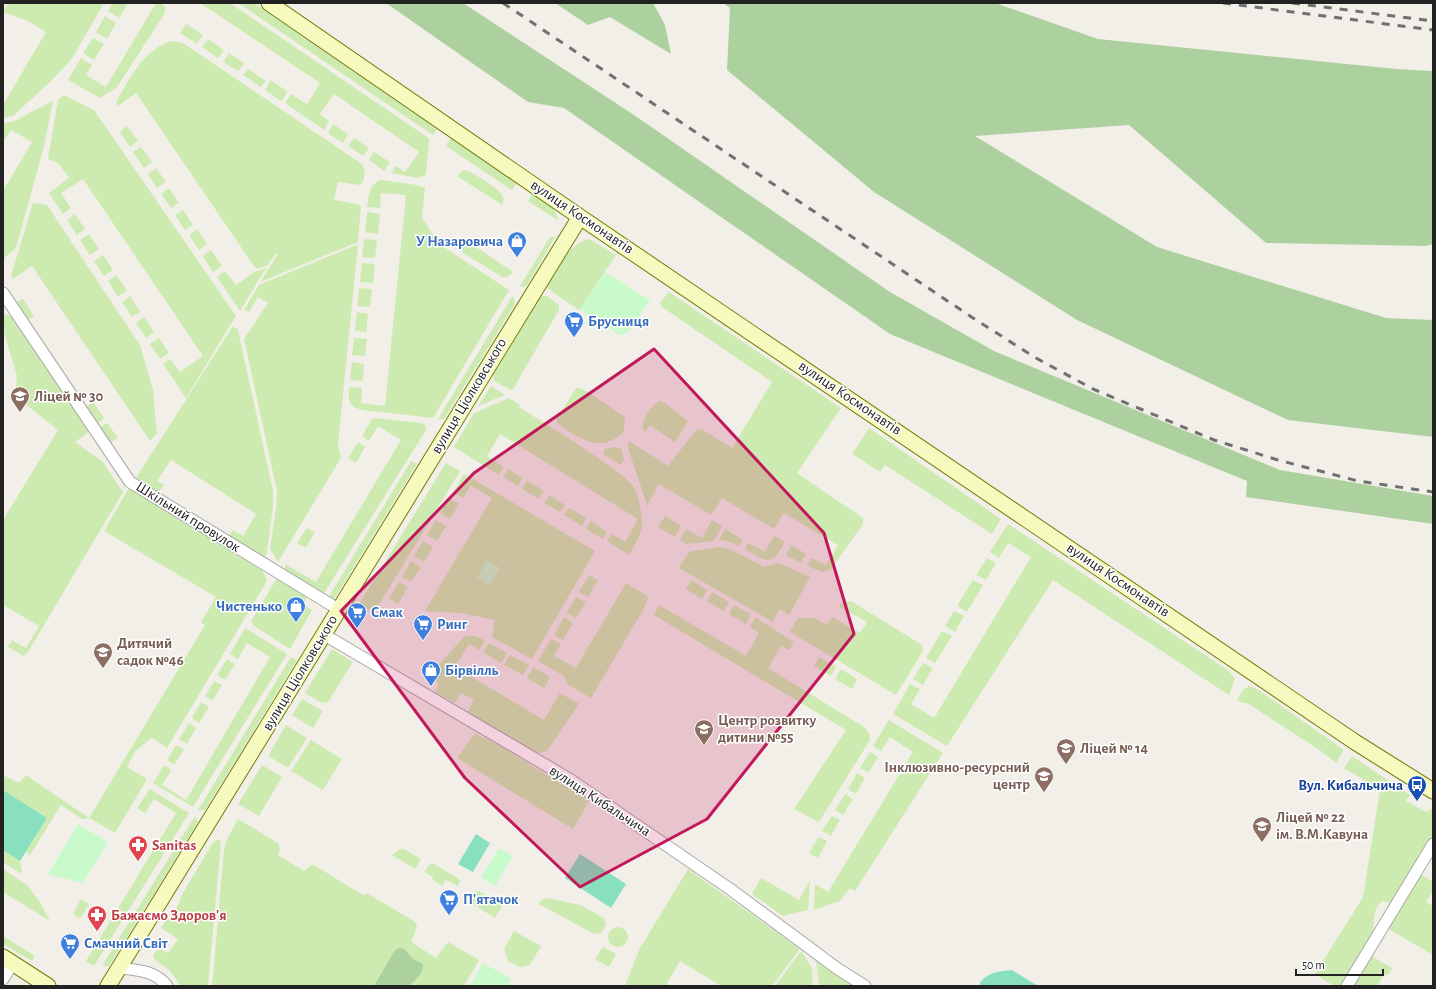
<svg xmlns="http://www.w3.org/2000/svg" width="1436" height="989" font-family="'Alegreya Sans',sans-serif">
<rect width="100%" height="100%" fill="#f2efe9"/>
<path fill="#cdebb0" d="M8 3H104L71 60 49 83 13 116 3 118V105L46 32 28 21 3 12Z
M113 3H128L119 18 108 11Z
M156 3H161L165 7V13L117 87 100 98 68 80 81 58 92 65 86 75 106 87Z
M200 3H230L427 137 429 140 426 175 418 178 391 173 396 166 405 172 419 152 334 94 320 114 329 121 324 130 285 103 291 94 307 104 320 83Z
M238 3H254L437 129 433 135Z
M105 16 116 23 107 39 96 32Z
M186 24 203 35 197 44 180 33Z
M93 38 104 44 94 60 83 53Z
M208 39 224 50 218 58 202 47Z
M170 41 183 43 362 164 365 172 363 182 359 185 338 182 334 200 357 204 361 207 358 242 260 282 278 254 276 253 267 266 256 269 136 93 118 106 116 102C131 77 141 53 170 41Z
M229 53 244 63 238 71 223 62Z
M248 69 266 81 261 87 243 75Z
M271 80 288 92 281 101 265 90Z
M64 95 94 110 236 316 186 398 163 364 170 359 180 372 203 356 83 179 61 193 71 208 63 214 49 193 69 178 58 163 48 159 58 100Z
M53 101 44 146 16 248 3 259V191L32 142 11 130 5 139 3 138V124L14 121Z
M333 124 348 134 343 143 328 133Z
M127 126 138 141 130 147 120 132Z
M354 138 369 148 363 156 348 146Z
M451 138 517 182 512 190 446 146Z
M141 147 152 162 144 168 133 152Z
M374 152 390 162 384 171 369 160Z
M156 168 166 182 157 188 148 174Z
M464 170C471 171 498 188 502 195 504 198 504 201 502 205L457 176Z
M381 180 417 185 425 188 422 218 439 244 509 290 433 418 363 410C348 407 348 400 349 387L362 388 361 403 385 406 406 195 381 193 380 208 367 207C369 195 369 184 381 180Z
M169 188 179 203 171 208 161 194Z
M533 193 553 208 559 221 528 201Z
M33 203 47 205 140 345 153 390 157 433 150 441 32 266 13 279 11 276Z
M183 210 193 225 185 230 175 215Z
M367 212 380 214 378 234 365 232Z
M75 214 85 229 77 235 67 220Z
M197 229 207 244 199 250 189 235Z
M89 234 99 249 90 255 80 240Z
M550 237H555L527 285 524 287 520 286Z
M364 239 377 240 375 258 362 257Z
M589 239 616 255 579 310 547 288C553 272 571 241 589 239Z
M464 244 471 248 473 245 513 272 508 277H502L462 252Z
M356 245 358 246 338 444 341 458 278 562 270 549 276 508 277 491 244 339 268 303 258 297 249 312 244 310 259 285Z
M211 250 222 266 213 272 203 256Z
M103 255 113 270 104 276 94 261Z
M362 263 375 264 373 283 360 282Z
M266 268 240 311 217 277 225 271 236 285 254 272Z
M116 275 127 290 118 297 108 281Z
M359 288 372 289 370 307 357 306Z
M669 292 841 408 797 473 863 518V524L831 569 823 572 807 566 812 558 826 565 838 545 784 513 774 529 722 498 711 515 659 484 647 505 628 448 629 441 668 466 697 429 703 430 732 448 772 382 662 307 660 303Z
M513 295 515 304 444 419H438Z
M130 296 140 312 132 317 122 302Z
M543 296H547L559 305V310L513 389 511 390 494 381 493 375 539 298Z
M23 299 34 316 28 320 16 303Z
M357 312 368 314 366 332 355 331Z
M3 315 13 316 90 431 75 442 102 461 123 492 28 652 24 656 8 647 12 640 26 648 39 626 3 605V520L58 430 15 396 17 376 3 329Z
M144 317 154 332 146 338 136 323Z
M233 326 238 330 273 491V507L267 552 264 558 229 536 233 530 243 536 256 514 171 460 157 481 164 485 159 492 136 478Z
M159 338 169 353 160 359 150 344Z
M354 338 367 339 365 356 352 355Z
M352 362 364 364 363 381 350 380Z
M491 386 505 395 478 406Z
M577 387 588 392 625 417 624 431C603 455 579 439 558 424L557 421V418Z
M509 398 520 405 519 407C539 420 628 473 635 489 638 495 639 501 640 507 645 529 640 536 629 555L607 541 612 534 625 542 638 519 500 434 487 456 503 467 499 475 454 447 474 413Z
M660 401 665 403 688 421 675 442 650 425 645 432 643 429C641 421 652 404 660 401Z
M93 402 104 418 97 424 86 407Z
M374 418 421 423 425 425 426 430 323 595 285 572V564L316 582 401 440 378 426 369 441 362 436 372 419Z
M107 423 118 438 110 443 99 428Z
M869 428 1001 519 992 534 885 465 880 472 852 454Z
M358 442 365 447 356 463 348 458Z
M613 447 621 448 624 459 621 465 603 454 605 449Z
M411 461 417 464 334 599 328 598Z
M446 463 460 471 374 613 359 604Z
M508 469 522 478 518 486 503 477Z
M464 474 595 551 532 659 492 637 495 620 461 613 425 611 492 498 471 485 463 498 453 492Z
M527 481 544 491 539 499 522 489Z
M129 488 263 571 267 581 167 748 152 738 135 751 127 767 147 779 115 833 89 818 82 819 61 805 30 855 26 852 47 818 3 790V775L19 783 26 775 89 818 205 625 201 622 216 597 104 531Z
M549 495 565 505 560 512 544 503Z
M449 498 459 504 450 519 440 513Z
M569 508 586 518 582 526 564 515Z
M665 516 681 526 675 537 658 527Z
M436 520 446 526 437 541 427 535Z
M712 520 722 526 714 541 686 544 680 540 686 529 702 538Z
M591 521 607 532 603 539 586 529Z
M1008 524 1229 671 1235 679 1229 695 1053 580 947 746 893 714 910 684 920 689 911 704 934 718 1031 557 1008 543 999 558 990 552Z
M307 528 315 532 306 548 297 543Z
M725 529 743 540 739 546 730 542 719 540Z
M774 536 785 542C771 567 767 562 745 549L748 543 765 552Z
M423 541 433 547 424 562 414 556Z
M791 545 806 554 801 563 786 555Z
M719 547 730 549 764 567 779 563 810 577 789 615 779 609 773 622 679 568 689 552Z
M987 558 996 563 986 580 976 575Z
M411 561 421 567 411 582 402 577Z
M589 575 598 580 588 597 579 592Z
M277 578 308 595 303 604 312 610 290 649 254 626 251 621Z
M691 580 707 590 702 599 686 589Z
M973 580 983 585 967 612 957 606Z
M399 582 408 587 398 604 389 598Z
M626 583 649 597 643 610 591 698 567 684 564 676 538 661 551 639 561 644 554 656 576 668Z
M712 592 729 602 724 611 707 601Z
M576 597 586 602 576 618 566 613Z
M851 601 922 645 923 650 920 656 896 695 790 632 798 618H815L827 625 832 617 860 633 867 622 838 606 845 602Z
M659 605 746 656 759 633 750 627 755 617 794 642 789 650 781 646 768 668 864 727 869 733 870 740 819 822 794 809 846 730 654 615Z
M734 605 751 614 746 624 729 614Z
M954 611 964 616 955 632 945 626Z
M564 617 573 623 563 640 554 635Z
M245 628 287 654 193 807 153 783 164 765 171 770 162 785 186 800 270 657 247 643 238 659 230 654Z
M942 631 952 636 935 663 926 658Z
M465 636H476L485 641 479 650 469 644 455 667 544 720 560 693 579 704 547 751 540 753 534 751 467 713 474 700 461 693 455 703 435 692 439 683 427 677Z
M489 643 507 653 501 663 483 652Z
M332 649 353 662 328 702 322 703 305 693Z
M510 655 529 665 523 675 504 665Z
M291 657 297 660 205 810H198Z
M819 657 836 667 831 676 814 666Z
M227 659 235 664 225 680 217 675Z
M923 663 933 668 923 685 913 679Z
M533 667 550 677 544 688 527 678Z
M841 669 857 679 852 689 835 679Z
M214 681 222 685 213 700 205 696Z
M1249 686 1257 689 1344 750 1336 763 1321 751 1247 703H1243L1237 700 1243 690Z
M302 699 323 711 313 728 292 715Z
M201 702 209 707 199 723 192 718Z
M889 720 943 753 855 891 850 888 840 901 814 910 815 884 828 892 913 752 890 737 881 751 873 746Z
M189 723 196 728 187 744 179 739Z
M286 725 307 738 288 768 268 756Z
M475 733 500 746 589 801 573 829 457 758Z
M311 740 342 759 323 790 291 771Z
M176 745 184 749 174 765 167 760Z
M870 752 878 757 869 772 860 768Z
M1352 756 1410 795 1406 801 1426 812 1433 808V838L1392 904 1383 901C1371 909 1375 922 1373 935 1371 943 1349 976 1343 986H1334L1315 974 1363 897 1380 790 1344 768Z
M262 765 282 777 259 816 238 804Z
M857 773 865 778 856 794 848 789Z
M150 789 189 813 94 966 86 961 176 813 154 799 145 813 137 808Z
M845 794 853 799 843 815 835 810Z
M195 816 198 822 109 966H104L103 964Z
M832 816 840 820 831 836 822 831Z
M238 819 278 843 280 848 278 855 304 871 311 865H314L363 895 367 893 415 922 417 927 411 942 436 958 448 942 479 960 464 986H212L224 850 226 841Z
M819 837 827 841 818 858 809 853Z
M219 839 221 842 208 986H180C177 980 173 975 169 970 164 966 142 955 161 949L168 953 178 939 161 928 167 918 170 919 181 899V896L212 844 216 840Z
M400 849H404L421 859 415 869 392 855Z
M3 850 20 861 22 874 3 862Z
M430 864H434L459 879 460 881 458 886 446 880 442 886 432 879 433 877 424 872Z
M3 869 27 885 40 902 50 921 3 892Z
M688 869 800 949 772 986H721L680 961 667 983 671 986H625L639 950Z
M1419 873 1433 882V890L1426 902 1433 906V955L1387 928Z
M761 878 799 900 810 880 808 910 783 916 752 894Z
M479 891 503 905 495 918 468 901 474 892Z
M548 898 580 905 604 918 606 925 600 934 592 933 539 904 541 900Z
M81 899 89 904 80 919 73 914Z
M608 937a10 10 0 1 1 20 0a10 10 0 1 1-20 0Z
M514 931 541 946 530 965 520 967 508 961 504 949Z
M3 936 35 956 32 961 3 944Z
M603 947 616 954 609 967 595 959Z
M801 951 812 968 813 986H775Z
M811 954 856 986H819L816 961Z
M1370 955 1392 968 1389 974 1383 976 1377 986H1352Z"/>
<path fill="#add19e" d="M386 3H463L634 115 890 292 994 351 1280 470 1433 496V524L1246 497 1247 481 890 334 564 108 528 102Z
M555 3H653L665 25 671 54 610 17 588 25Z
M723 3H995L1098 39 1396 69 1433 71V244L1426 246 1266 243 1129 125 975 136 1157 247 1386 318 1433 320V437L1288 420 1077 320 874 192 727 70 730 8Z
M400 948 404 949 413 959 423 964C424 973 415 980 409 986H374L395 950Z"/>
<path fill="#c8facc" d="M605 272 650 300 629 331 623 335 617 334 580 309Z
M487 560 500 568 490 585 477 578Z
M78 824 108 842 83 883 48 874Z
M499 848 513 856 495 886 481 877Z
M483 963 512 979 510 981 509 986H470Z"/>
<path fill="#88e0be" d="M3 790 47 818 20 861 3 850Z
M476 834 490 843 473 872 458 864Z
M580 854 626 884 611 908 565 878Z
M1012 970 1038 986H979C983 973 1000 971 1012 970Z"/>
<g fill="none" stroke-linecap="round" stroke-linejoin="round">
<g stroke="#a9a9a9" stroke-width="13">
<path id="street" d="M3 293 130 482 338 609
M323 634 571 780 730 889 838 969 865 986
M119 968C136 970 155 970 167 986
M3 979 13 963
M1347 986 1433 844"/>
</g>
<g stroke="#707d05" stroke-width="17">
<path id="secondary" d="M269 3 580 217 1355 742 1433 791
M3 957 48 986
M108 986 580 217"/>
</g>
<use href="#street" stroke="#fff" stroke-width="11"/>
<use href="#secondary" stroke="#f7fabf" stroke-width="15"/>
<path stroke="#707070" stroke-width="3" stroke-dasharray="8 8" stroke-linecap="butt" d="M503 3 973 318 1036 358 1093 389 1214 440 1278 460 1358 481 1433 492
M1223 3 1433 30
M1292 3 1433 21"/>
</g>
<path fill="#c2185b" fill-opacity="0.2" stroke="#c2185b" stroke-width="3" stroke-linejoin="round" d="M654 349 824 533 854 634 707 819 580 887 465 778 341 611 474 473Z"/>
<defs>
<g id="shop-pin" transform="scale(1)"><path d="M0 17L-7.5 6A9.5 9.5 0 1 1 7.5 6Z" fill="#3f7fe0" stroke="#fff"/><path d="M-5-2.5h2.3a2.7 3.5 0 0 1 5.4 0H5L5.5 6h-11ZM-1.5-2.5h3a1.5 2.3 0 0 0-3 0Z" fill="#fff"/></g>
<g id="supermarket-pin" transform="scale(1)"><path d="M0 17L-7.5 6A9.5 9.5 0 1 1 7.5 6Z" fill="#3f7fe0" stroke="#fff"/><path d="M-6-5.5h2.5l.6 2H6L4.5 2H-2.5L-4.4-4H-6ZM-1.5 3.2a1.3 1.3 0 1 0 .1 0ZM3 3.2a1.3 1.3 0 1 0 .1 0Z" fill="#fff"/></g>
<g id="school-pin" transform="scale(1)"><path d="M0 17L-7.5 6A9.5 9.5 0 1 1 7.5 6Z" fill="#8d6e63" stroke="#fff"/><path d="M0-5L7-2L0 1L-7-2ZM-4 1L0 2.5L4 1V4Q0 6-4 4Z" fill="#fff"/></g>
<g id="bus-pin" transform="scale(1)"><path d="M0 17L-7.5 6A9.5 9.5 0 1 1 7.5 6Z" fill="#1a4fb4" stroke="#fff"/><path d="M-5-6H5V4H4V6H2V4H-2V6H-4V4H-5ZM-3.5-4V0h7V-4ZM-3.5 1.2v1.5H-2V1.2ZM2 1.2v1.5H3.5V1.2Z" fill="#fff"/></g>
<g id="pharmacy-pin" transform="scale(1)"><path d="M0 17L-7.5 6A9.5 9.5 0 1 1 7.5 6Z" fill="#e0444e" stroke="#fff"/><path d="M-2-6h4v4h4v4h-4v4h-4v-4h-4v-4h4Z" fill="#fff"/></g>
</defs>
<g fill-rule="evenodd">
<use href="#shop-pin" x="517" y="241"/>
<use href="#supermarket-pin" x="574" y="321"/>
<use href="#school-pin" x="20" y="396"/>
<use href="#shop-pin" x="296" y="606"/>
<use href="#supermarket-pin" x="357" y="612"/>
<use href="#supermarket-pin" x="423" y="624"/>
<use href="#school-pin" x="103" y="652"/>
<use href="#shop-pin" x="431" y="670"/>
<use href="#school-pin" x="704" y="729"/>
<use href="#school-pin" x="1066" y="748"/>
<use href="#school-pin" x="1044" y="776"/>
<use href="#bus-pin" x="1417" y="785"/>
<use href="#school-pin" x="1262" y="826"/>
<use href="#pharmacy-pin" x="138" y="845"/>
<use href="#supermarket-pin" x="449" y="899"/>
<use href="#pharmacy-pin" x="97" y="915"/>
<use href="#supermarket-pin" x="70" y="943"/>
</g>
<g text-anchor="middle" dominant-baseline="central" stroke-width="3" stroke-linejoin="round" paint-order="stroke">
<g font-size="15" fill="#222" stroke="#fff">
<text transform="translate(582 217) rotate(34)">вулиця Космонавтів</text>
<text transform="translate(469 396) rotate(-59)">вулиця Ціолковського</text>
<text transform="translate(850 398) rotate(34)">вулиця Космонавтів</text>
<text transform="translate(188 517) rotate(32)">Шкільний провулок</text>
<text transform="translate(1118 580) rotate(34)">вулиця Космонавтів</text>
<text transform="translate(300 673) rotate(-59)">вулиця Ціолковського</text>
<text transform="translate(600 801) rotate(33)">вулиця Кибальчича</text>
</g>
<g font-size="15" font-weight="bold" fill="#366cbe" stroke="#fff" text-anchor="start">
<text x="503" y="241" text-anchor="end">У Назаровича</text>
<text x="588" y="321">Брусниця</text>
<text x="282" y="606" text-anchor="end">Чистенько</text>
<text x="371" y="612">Смак</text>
<text x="437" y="624">Ринг</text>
<text x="445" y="670">Бірвілль</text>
<text x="463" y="899">П'ятачок</text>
<text x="84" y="943">Смачний Світ</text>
</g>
<g font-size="15" font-weight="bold" fill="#785e54" stroke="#fff" text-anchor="start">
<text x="34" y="396">Ліцей № 30</text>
<text x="117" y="643">Дитячий<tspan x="117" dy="17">садок №46</tspan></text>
<text x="718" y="720">Центр розвитку<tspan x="718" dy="17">дитини №55</tspan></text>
<text x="1080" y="748">Ліцей № 14</text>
<text x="1030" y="767" text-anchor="end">Інклюзивно-ресурсний<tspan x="1030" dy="17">центр</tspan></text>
<text x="1276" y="817">Ліцей № 22<tspan x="1276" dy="17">ім. В.М.Кавуна</tspan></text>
</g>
<g font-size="15" font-weight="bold" fill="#164399" stroke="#fff" text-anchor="end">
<text x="1403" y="785">Вул. Кибальчича</text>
</g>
<g font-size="15" font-weight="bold" fill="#be3a42" stroke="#fff" text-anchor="start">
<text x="152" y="845">Sanitas</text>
<text x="111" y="915">Бажаємо Здоров'я</text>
</g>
</g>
<rect width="1436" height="989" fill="none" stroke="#222222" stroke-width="8"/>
<path d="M1296 969v6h87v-6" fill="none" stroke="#222222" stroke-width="2"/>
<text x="1302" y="969" font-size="12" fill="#222222" stroke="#ffffff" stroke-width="3" paint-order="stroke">50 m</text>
</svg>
